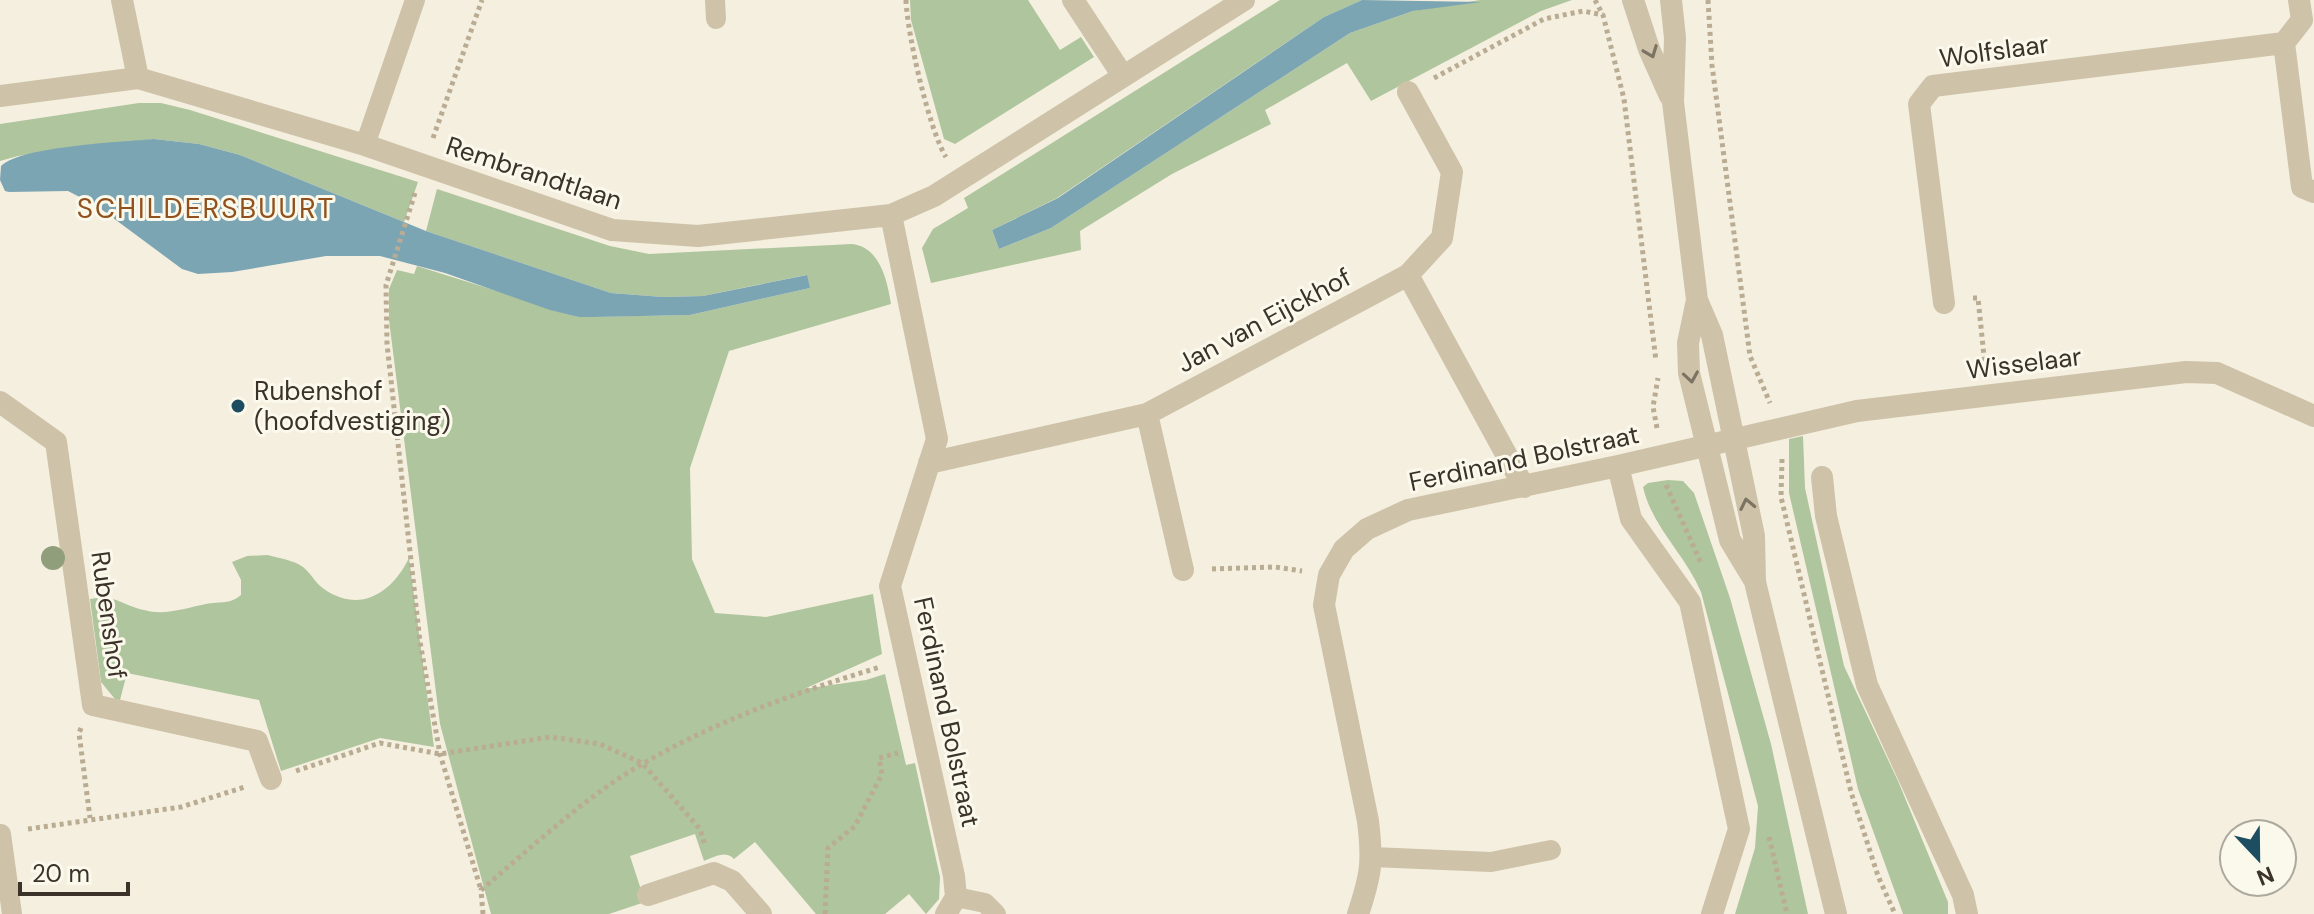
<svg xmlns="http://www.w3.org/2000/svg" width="2314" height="914" font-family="'DM Sans',sans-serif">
<rect width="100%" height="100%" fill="#f5efdf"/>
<path fill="#afc59d" d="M910 0H1028L1060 50 1081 37 1094 57 955 144 944 139 911 20Z
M1280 0H1362L1324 17 1057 198 992 230 999 249 1051 228 1350 33 1413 11 1480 0H1572L1541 11 1371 101 1347 63 1265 110 1271 124 1172 174 1080 231 1081 250 931 283 922 248 933 229 968 208 964 198Z
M139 103H161L190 110 418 182 404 222 240 155 199 144 154 139 18 156 0 161V124Z
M437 189 610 246 649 254 852 244C880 247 887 280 891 304L729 351 690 468 692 559 715 613 766 617 873 594 882 654 804 689 866 680 885 674 906 765 915 763 940 877 939 899 926 914 909 894 885 914H816L755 842 734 859C725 850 715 857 704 861L695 834 630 856 645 902 609 914H491L440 724 389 320V289L397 270 414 274 417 266 579 317 690 315 810 288 806 275 703 296 663 297 611 293 426 231Z
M1803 436 1805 488 1844 666 1898 781 1948 902V914H1903L1858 789 1789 493V439Z
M1668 480 1683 481 1694 493 1730 598 1771 744 1808 914H1735L1755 848 1758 806 1701 592C1685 554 1652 527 1643 487L1648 483Z
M267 555C279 558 293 560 303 567 311 573 315 583 324 589 360 614 392 593 409 558L434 747 380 738 281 771 259 700 127 673 120 700 115 699 101 682 90 599C117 594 120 605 144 610 165 616 185 608 206 604 220 601 229 605 241 595V580L232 562 247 556Z"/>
<path fill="#7ca5b4" d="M1362 0 1481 2 1413 11 1350 33 1051 228 999 249 992 230 1058 198 1324 17Z
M154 139 199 144 240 155 426 231 611 293 663 297 703 296 807 275 810 288 690 315 594 317H579L550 310 445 273 380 256H326L232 272 198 274 182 269 97 206 68 191 9 192 5 191 0 180 1 166C22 146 122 142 154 139Z"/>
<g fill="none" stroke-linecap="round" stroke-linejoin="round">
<path stroke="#baac93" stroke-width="5" stroke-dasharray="4 4" stroke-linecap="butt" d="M906 0C907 33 929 130 946 157
M1595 0 1603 15 1624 99 1656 361
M1708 0 1712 65 1750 356 1770 403
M1434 78 1544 19 1583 11 1603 15
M433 138 482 0
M415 193 386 285 387 344 420 642 440 754 481 890
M1973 298H1978L1985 366
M1657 428 1653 407 1658 378
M1782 459 1781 497 1851 792 1878 876 1895 914
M1666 485 1701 563
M1212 569 1275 567 1302 571
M81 728 79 733 90 818
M296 771 380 743 440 754 550 737 600 744 642 763 700 829 705 845
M28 829 181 807 245 787
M1769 837 1787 914
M483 914 481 890C531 848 587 795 644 763 718 720 798 692 880 667
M825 914 828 848 855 826 882 774 879 758 898 753"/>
<path stroke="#cec2a9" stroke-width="20" d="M715 0 716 19
M365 145 415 0
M1 834 12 914
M1372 857 1491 862 1551 850
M956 897 985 903 996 914"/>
<path stroke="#cec2a9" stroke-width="22" d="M122 0 138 78
M1073 0 1123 76
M2299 0 2302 20 2284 43 2302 187 2314 192
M0 96 138 78 365 145 612 230 698 236 891 215 934 196 1244 0
M891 215 937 439 890 586 954 876 956 897 946 914
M1408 275 1524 487
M1944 303 1919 104 1933 86 2284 43
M0 402 56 442 93 705 257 741 271 779
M929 463 1147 414
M1618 466 1631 519 1690 602 1739 829 1712 914
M1822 477 1826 516 1867 685 1963 895 1967 914
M1183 570 1147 414 1408 275 1442 238 1452 172 1408 92
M648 895 714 873 732 881 761 914
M1358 914C1371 875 1373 862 1368 821L1324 605 1329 575 1344 549 1367 529 1408 510 1618 466 1857 411 2186 372 2217 373 2314 416"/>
<path stroke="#cec2a9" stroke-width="22" d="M1633 0 1649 49 1670 96
M1671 0 1675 38 1673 102 1697 300 1712 335 1734 440 1754 536 1755 582 1836 914
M1697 300 1688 343 1689 373 1730 540 1753 578"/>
</g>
<circle fill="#919e7c" cx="53" cy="558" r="12"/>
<defs><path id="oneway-chevron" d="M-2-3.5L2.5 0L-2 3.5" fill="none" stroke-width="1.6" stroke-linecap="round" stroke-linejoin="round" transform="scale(2)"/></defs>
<g stroke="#7d7363">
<use href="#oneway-chevron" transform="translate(1651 52) rotate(69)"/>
<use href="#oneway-chevron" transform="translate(1691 377) rotate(81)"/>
<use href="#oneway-chevron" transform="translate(1747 504) rotate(-102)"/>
</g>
<circle fill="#1c4d60" stroke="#fbf8ec" stroke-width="3" cx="238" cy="406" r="8"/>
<g text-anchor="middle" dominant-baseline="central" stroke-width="6" stroke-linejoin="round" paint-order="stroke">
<g font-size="26" fill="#3b332a" stroke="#fbf8ec">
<text transform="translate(1994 51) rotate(-8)">Wolfslaar</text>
<text transform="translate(534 173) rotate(18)">Rembrandtlaan</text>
<text transform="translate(1264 320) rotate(-28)">Jan van Eijckhof</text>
<text transform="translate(2024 363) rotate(-7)">Wisselaar</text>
<text transform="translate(1524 458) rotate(-12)">Ferdinand Bolstraat</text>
<text transform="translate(109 615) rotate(82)">Rubenshof</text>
<text transform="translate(947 712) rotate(78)">Ferdinand Bolstraat</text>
</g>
<g font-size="26" fill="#3b332a" stroke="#fbf8ec" text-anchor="start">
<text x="254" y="391">Rubenshof<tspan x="254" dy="30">(hoofdvestiging)</tspan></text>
</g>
<g font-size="28" letter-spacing="2" fill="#90511d" stroke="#fbf8ec">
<text x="206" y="208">SCHILDERSBUURT</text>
</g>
</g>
<g transform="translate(2258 858) rotate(158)"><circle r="38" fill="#fbf8ec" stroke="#aea99e" stroke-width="2"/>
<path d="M0-6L14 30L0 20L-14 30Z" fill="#1c4d60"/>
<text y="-12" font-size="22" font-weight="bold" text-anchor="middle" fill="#3b332a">N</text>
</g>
<path d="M20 882v12h108v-12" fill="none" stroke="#3b332a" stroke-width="4"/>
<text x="32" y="882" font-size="24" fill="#3b332a" stroke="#fbf8ec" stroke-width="6" paint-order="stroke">20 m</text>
</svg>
